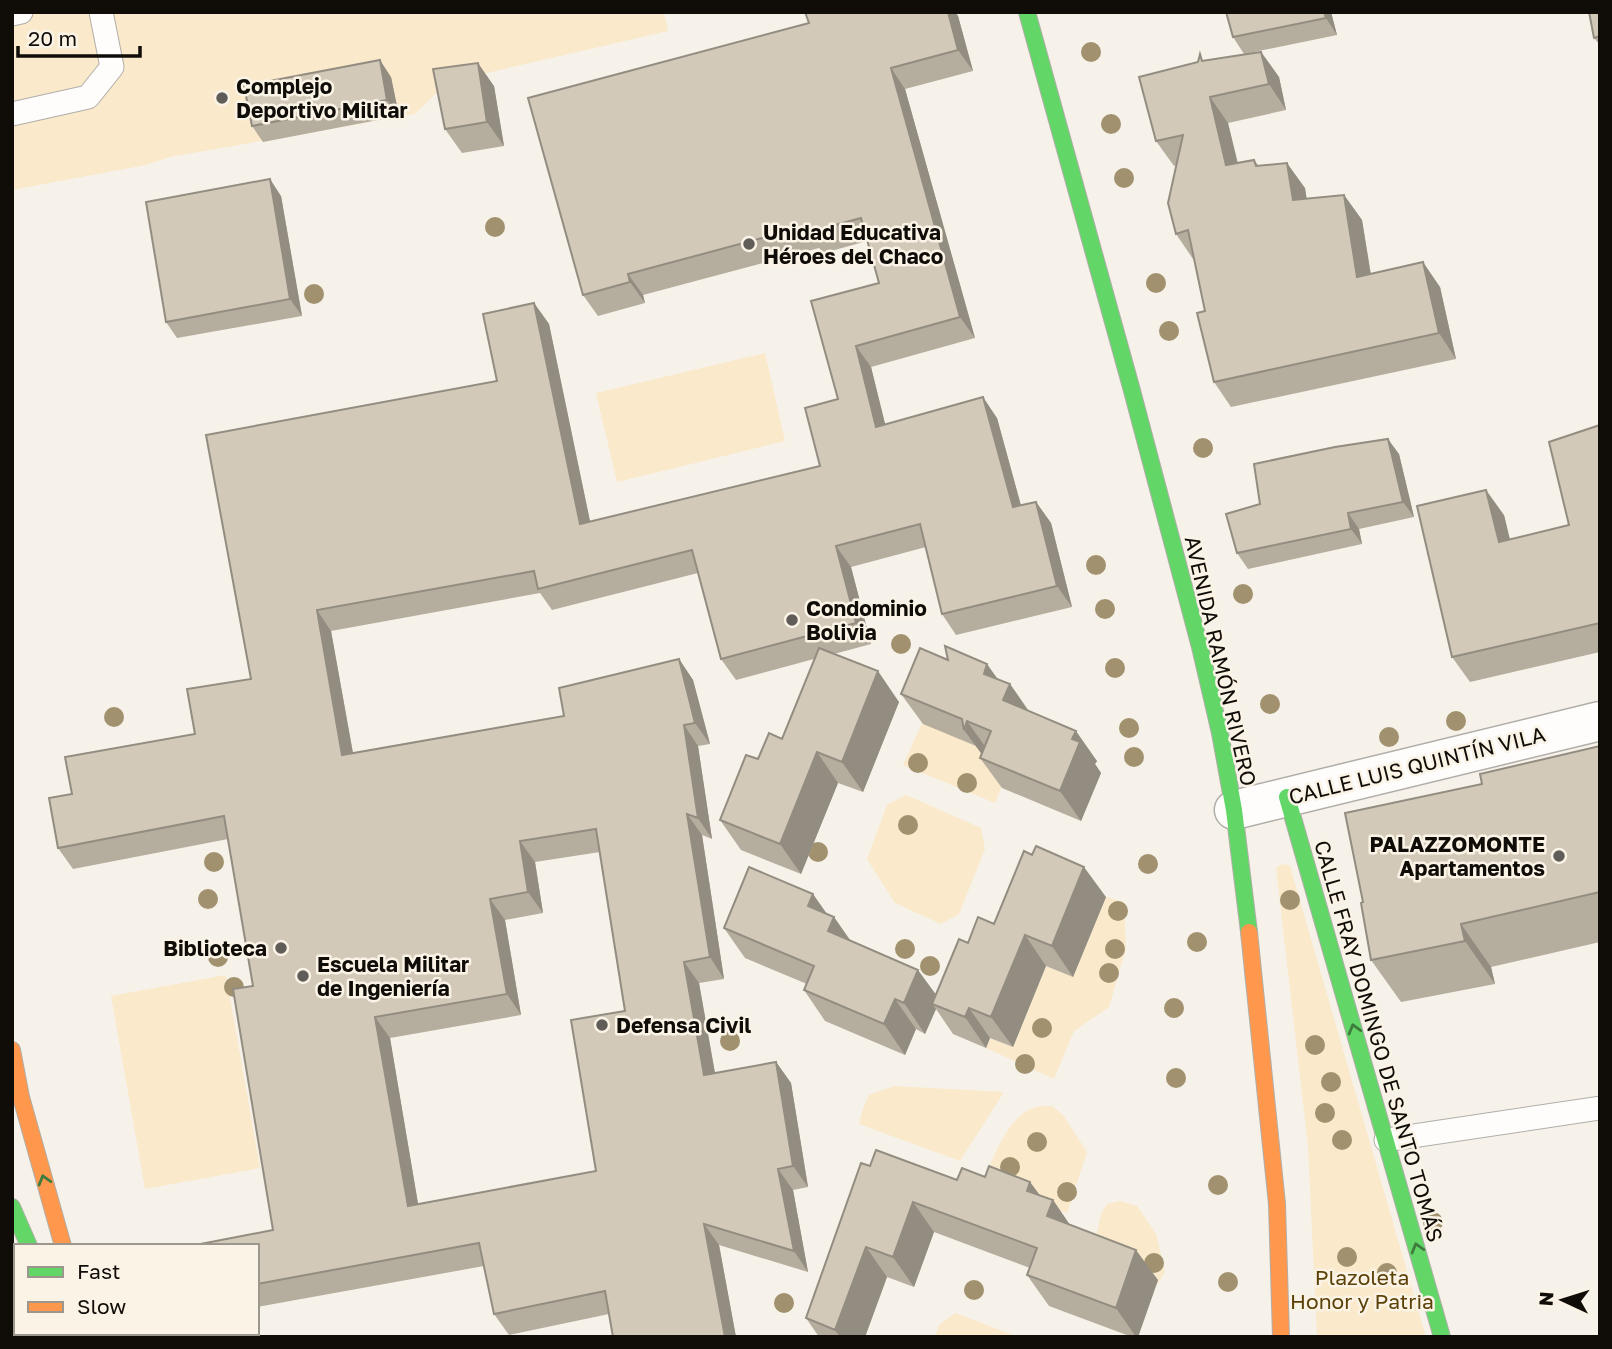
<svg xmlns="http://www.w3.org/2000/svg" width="1612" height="1349" font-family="'Golos Text',sans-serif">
<rect width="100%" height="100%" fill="#f6f2ea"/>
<path fill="#fae9ca" d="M12 12H664L668 31 448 82 415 114 170 157 146 165 12 190Z
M765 353 785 441 617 482 596 393Z
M932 701 1012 762 995 803 903 765Z
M906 795 981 828 985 849 959 914 941 924 895 903 867 859 887 805Z
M1282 864 1290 866 1426 1337H1317L1308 1146 1276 868Z
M1106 897 1124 902 1126 948 1109 1007 1074 1031 1054 1079 986 1048 990 1038 1013 1047 1046 966 1073 976Z
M226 975 260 1168 145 1189 111 996Z
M894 1086 1004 1092 960 1161 859 1124 863 1109 869 1095Z
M1052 1106 1063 1115 1087 1152 1067 1213 982 1187C991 1162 1007 1115 1036 1107 1040 1106 1047 1106 1052 1106Z
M1120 1201 1137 1206 1156 1234 1165 1272 1155 1288 1139 1282 1092 1256 1101 1214 1107 1204Z
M955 1313 1019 1337H935L939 1325Z"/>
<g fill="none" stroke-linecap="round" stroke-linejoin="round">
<g stroke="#b1aea9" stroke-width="25">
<path id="lane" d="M12 14 21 12
M12 114 88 97 112 67 101 12
M1386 1140 1600 1108"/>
</g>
<g stroke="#b1aea9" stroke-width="41">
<path id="street" d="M1234 810 1600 721"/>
</g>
<g stroke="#b1aea9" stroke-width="18">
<path id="fast" d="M1027 12 1131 387 1200 647 1220 733 1234 810 1249 932
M1287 797 1442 1337
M12 1207 29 1246
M45 1333V1337
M79 1333 80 1337"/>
</g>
<g stroke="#b1aea9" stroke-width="18">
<path id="slow" d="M1249 932 1277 1204 1281 1337
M12 1050 21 1097 63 1246"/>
</g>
<use href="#lane" stroke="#fefdfc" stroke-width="23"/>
<use href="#street" stroke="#fefdfc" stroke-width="38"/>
<use href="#fast" stroke="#63d668" stroke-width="16"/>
<use href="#slow" stroke="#ff974d" stroke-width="16"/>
</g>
<g fill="#a1916e">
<circle cx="1091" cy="52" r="10"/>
<circle cx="1111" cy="124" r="10"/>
<circle cx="1124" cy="178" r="10"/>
<circle cx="495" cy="227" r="10"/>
<circle cx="1156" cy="283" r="10"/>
<circle cx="314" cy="294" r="10"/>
<circle cx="1169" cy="331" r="10"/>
<circle cx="1203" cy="448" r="10"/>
<circle cx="1096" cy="565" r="10"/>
<circle cx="1243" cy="594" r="10"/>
<circle cx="1105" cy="609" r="10"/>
<circle cx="901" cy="644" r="10"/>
<circle cx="1115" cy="668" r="10"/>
<circle cx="1270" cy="704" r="10"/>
<circle cx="114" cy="717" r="10"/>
<circle cx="1456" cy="721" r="10"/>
<circle cx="1129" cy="728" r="10"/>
<circle cx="1389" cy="737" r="10"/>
<circle cx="1134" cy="757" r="10"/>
<circle cx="918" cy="763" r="10"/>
<circle cx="967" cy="783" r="10"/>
<circle cx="908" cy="825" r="10"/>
<circle cx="818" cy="852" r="10"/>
<circle cx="214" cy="862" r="10"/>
<circle cx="1148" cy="864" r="10"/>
<circle cx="208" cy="899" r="10"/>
<circle cx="1290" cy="900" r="10"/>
<circle cx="1118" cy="911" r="10"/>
<circle cx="1197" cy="942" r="10"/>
<circle cx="905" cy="949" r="10"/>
<circle cx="1115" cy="949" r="10"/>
<circle cx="218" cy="957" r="10"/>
<circle cx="930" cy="966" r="10"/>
<circle cx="1109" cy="973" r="10"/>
<circle cx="234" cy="987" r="10"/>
<circle cx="1174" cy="1008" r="10"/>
<circle cx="1042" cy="1028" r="10"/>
<circle cx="730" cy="1041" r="10"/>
<circle cx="1315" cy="1045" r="10"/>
<circle cx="1025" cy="1064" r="10"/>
<circle cx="1176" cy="1078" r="10"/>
<circle cx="1331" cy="1082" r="10"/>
<circle cx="1325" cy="1113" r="10"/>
<circle cx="1342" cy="1140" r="10"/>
<circle cx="1037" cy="1142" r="10"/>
<circle cx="1010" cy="1167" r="10"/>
<circle cx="1218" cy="1185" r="10"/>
<circle cx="1067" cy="1192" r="10"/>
<circle cx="1433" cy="1222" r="10"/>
<circle cx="1347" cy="1257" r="10"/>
<circle cx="1154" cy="1263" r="10"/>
<circle cx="1387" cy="1273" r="10"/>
<circle cx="1228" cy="1282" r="10"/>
<circle cx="974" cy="1290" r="10"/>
<circle cx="784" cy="1303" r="10"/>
</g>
<path fill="#b5ad9e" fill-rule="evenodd" d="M805 12H955L958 16 973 71 905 89 975 338 871 367 885 424 997 418 1021 505 1036 502 1051 523 1072 607 956 635 942 614 926 547 851 567 871 644 834 654 899 702 863 792 838 783 801 874 741 850 720 820 758 759 782 739 814 659 736 680 721 659 698 573 552 610 540 593 331 631 353 753 564 716 679 659 693 680 710 744 698 746 712 839 702 835 724 979 699 983 715 1073 776 1062 791 1083 808 1187 793 1190 808 1272 719 1245 736 1337H613L609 1314 509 1335 494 1314 484 1266 257 1307V1246L273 1230 253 986 228 839 73 869 58 848 72 794 195 734 251 679 497 381 534 303 549 324 590 522 820 466 838 399 879 283 867 241 824 253 819 248 643 295 645 303 598 316 583 295 809 23ZM600 852 625 1011 596 1171 418 1204 390 1038 521 1015 505 920 543 913 535 862Z
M1331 12 1337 35 1244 54 1233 37Z
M1600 12V45L1594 38Z
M1261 52 1279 77 1286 110 1228 123 1238 163 1254 160 1259 166 1305 188 1306 199 1344 195 1362 220 1371 274 1440 287 1456 359 1231 407 1214 382 1205 311 1194 259H1193L1176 234V165L1174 166 1156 141 1205 61Z
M391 77 399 116 263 142 252 126Z
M494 86 504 146 462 153 445 129Z
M281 196 302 316 177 338 166 322Z
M1600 425V652L1470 682 1452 657 1504 515 1510 539 1569 525Z
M1399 454 1414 517 1359 529 1362 544 1248 569 1237 553 1260 504Z
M948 660 1010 684 1029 711 1097 761 1095 764 1101 773 1081 821 1002 788 980 758 982 754 976 746 923 724 901 694Z
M1600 746V942L1491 967 1495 984 1401 1002 1371 960 1363 902 1482 784Z
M1106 897 1073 977 1046 966 1013 1047 990 1038 986 1048 953 1034 936 1009 925 1034 916 1029 905 1055 825 1021 804 990 807 984 745 958 724 928 827 914 834 917 851 941 936 995 968 943 994 924Z
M870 1166 957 1180 985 1177 1030 1182 1040 1196 1053 1200 1070 1225 1158 1280 1138 1337H1132L1049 1306 1027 1275 1030 1268 934 1232 914 1287 887 1277 865 1337H819L806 1318Z"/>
<path fill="#938d81" d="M948 12H955L958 16 973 71 958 50Z
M1324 12H1331L1337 35 1326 18Z
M1261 52 1279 77 1286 110 1269 84Z
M380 60 391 77 399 116 387 100Z
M478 63 494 86 504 146 487 122Z
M891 68 905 89 975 338 960 317Z
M1210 97 1228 123 1244 191 1226 165Z
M1287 163 1305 188 1311 225 1293 200Z
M270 179 281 196 302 316 290 299Z
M1344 195 1362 220 1375 302 1357 277Z
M1423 262 1440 287 1456 359 1439 333Z
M628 274 643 295 645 303 630 282Z
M534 303 549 324 595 545 580 524Z
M856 346 871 367 891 448 876 427Z
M983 397 997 418 1027 528 1013 507Z
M1388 439 1399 454 1414 517 1403 502Z
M1486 490 1504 515 1516 567 1499 542Z
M1036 502 1051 523 1072 607 1057 586Z
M1348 513 1359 529 1362 544 1351 529Z
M836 546 851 567 871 644 856 623Z
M317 610 331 631 357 776 342 755Z
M679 659 693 680 710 744 695 723Z
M987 664 1007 692 1010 684 1031 715 1024 731 984 674Z
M878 671 899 702 863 792 842 762Z
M967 721 989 752 986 760 964 730Z
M684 725 698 746 712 839 698 818Z
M1076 731 1097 761 1095 764 1101 773 1081 821 1060 791 1072 739Z
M817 752 838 783 801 874 780 844Z
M687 814 702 835 724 979 710 957Z
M520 841 535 862 543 913 528 892Z
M1084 867 1106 897 1073 977 1052 946Z
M813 894 832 921 834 917 855 948 849 962 808 906Z
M490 899 505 920 521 1015 507 994Z
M1461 924 1491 967 1495 984 1465 941Z
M1025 935 1046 966 1013 1047 991 1017Z
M684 962 699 983 719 1096 704 1075Z
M918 970 940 1000 932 1004 936 1009 925 1034 904 1003Z
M895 999 916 1029 905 1055 884 1024Z
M969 1008 990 1038 986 1048 965 1017Z
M375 1017 390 1038 422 1227 408 1206Z
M776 1062 791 1083 808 1187 793 1166Z
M778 1169 793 1190 808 1272 794 1251Z
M1030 1182 1050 1209 1053 1200 1074 1231 1069 1247 1027 1191Z
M913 1202 934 1232 914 1287 893 1257Z
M704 1224 719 1245 736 1337H725Z
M866 1247 887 1277 865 1337H840L835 1330Z
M1136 1250 1158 1280 1138 1337H1136L1116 1308Z
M188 1333H199V1337H189Z"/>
<path fill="#d2c9b8" stroke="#938d81" stroke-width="2" fill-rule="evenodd" d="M805 12H948L958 50 891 68 960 317 856 346 876 427 983 397 1013 507 1036 502 1057 586 942 614 920 524 836 546 856 623 721 659 692 550 538 589 534 571 317 610 342 755 564 716 559 688 679 659 695 723 684 725 698 818 687 814 710 957 684 962 704 1075 776 1062 793 1166 778 1169 794 1251 704 1224 725 1337H613L605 1291 494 1314 479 1243 257 1284V1246H190L273 1230 233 989 253 986 224 816 58 848 49 798 72 794 65 757 195 734 187 689 251 679 206 435 497 381 483 314 534 303 580 524 820 466 805 408 838 399 811 301 879 283 861 218 809 232 807 226 628 274 630 282 583 295 528 98 809 23ZM596 829 625 1011 571 1020 596 1171 408 1206 375 1017 507 994 490 899 528 892 520 841Z
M1226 12H1324L1326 18 1233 37Z
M1589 12H1600V36L1594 38Z
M1261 52 1269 84 1210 97 1226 165 1254 160 1256 166 1287 163 1293 200 1344 195 1357 277 1423 262 1439 333 1214 382 1197 313 1205 311 1188 230 1176 234 1168 203 1183 135 1156 141 1139 77 1198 62 1200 54 1202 61Z
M380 60 387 100 252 126 244 86Z
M478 63 487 122 445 129 433 69Z
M270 179 290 299 166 322 146 202Z
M1600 425V623L1452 657 1417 506 1486 490 1499 542 1569 525 1549 442Z
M1388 439 1403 502 1348 513 1351 529 1237 553 1226 514 1260 504 1254 464 1335 447Z
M945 646 987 664 984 674 1010 684 1003 700 1076 731 1072 739 1080 742 1060 791 980 758 991 731 967 721 964 730 962 719 901 694 920 648 948 660Z
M819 648 878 671 842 762 817 752 780 844 720 820 746 755 758 759 769 733 782 739Z
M1600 746V892L1461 924 1465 941 1371 960 1361 903 1363 902 1345 813 1482 784 1480 774Z
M1036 846 1084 867 1052 946 1025 935 991 1017 969 1008 965 1017 932 1004 959 939 968 943 978 917 994 924 1024 851 1032 855Z
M749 867 813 894 808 906 834 917 828 931 918 970 904 1003 895 999 884 1024 804 990 814 966 724 928Z
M876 1150 957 1180 962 1168 985 1177 989 1166 1030 1182 1027 1191 1053 1200 1047 1216 1136 1250 1116 1308 1027 1275 1037 1248 913 1202 893 1257 866 1247 835 1330 806 1318 861 1163 870 1166Z
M147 1333H188L189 1337H148Z"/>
<defs><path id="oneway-chevron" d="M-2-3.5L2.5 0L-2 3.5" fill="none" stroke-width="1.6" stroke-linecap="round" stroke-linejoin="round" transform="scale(1.75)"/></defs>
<g stroke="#3e7c3d">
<use href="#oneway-chevron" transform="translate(1354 1029) rotate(-106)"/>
<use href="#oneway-chevron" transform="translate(44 1180) rotate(-106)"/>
<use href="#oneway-chevron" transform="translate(1417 1248) rotate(-106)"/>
</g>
<g fill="#605d58" stroke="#faf3e6" stroke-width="2.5">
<circle cx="222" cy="98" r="7"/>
<circle cx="749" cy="244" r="7"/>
<circle cx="792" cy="620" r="7"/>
<circle cx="1559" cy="856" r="7"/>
<circle cx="281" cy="948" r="7"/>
<circle cx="303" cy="976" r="7"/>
<circle cx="602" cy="1025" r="7"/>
</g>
<g text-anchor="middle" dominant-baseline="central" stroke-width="5" stroke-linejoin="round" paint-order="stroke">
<g font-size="21" font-weight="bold" fill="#100d09" stroke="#faf3e6" text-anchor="start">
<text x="236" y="86">Complejo<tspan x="236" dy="24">Deportivo Militar</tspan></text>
<text x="763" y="232">Unidad Educativa<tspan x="763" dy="24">Héroes del Chaco</tspan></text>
<text x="806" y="608">Condominio<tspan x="806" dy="24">Bolivia</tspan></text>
<text x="1545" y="844" text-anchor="end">PALAZZOMONTE<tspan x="1545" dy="24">Apartamentos</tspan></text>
<text x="267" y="948" text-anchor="end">Biblioteca</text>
<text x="317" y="964">Escuela Militar<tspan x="317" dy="24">de Ingeniería</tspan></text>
<text x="616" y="1025">Defensa Civil</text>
</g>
<g font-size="21" fill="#100d09" stroke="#faf3e6">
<text transform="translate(1221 661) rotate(77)">AVENIDA RAMÓN RIVERO</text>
<text transform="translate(1417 765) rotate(-14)">CALLE LUIS QUINTÍN VILA</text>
<text transform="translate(1379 1041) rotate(74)">CALLE FRAY DOMINGO DE SANTO TOMÁS</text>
</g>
<g font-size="21" fill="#5c4209" stroke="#faf3e6">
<text x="1362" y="1277">Plazoleta<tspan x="1362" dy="24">Honor y Patria</tspan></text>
</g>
</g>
<rect width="1612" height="1349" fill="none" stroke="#100d09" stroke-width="28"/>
<rect x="14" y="1244" width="245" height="91" fill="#faf3e6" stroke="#9c978e" stroke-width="2"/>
<rect x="28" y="1267" width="35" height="10" fill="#63d668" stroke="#9c978e" stroke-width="2"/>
<text x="77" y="1279" font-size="21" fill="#100d09">Fast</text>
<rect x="28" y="1302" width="35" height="10" fill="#ff974d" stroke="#9c978e" stroke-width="2"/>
<text x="77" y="1314" font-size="21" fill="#100d09">Slow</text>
<g transform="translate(1563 1300) rotate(274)" stroke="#faf3e6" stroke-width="5" paint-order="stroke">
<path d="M0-5L12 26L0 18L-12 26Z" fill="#100d09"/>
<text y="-10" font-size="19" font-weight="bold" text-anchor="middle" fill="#100d09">N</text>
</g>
<path d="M18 46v10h122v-10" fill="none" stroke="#100d09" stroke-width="3.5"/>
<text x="28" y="46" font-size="21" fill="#100d09" stroke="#faf3e6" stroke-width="5" paint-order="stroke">20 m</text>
</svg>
